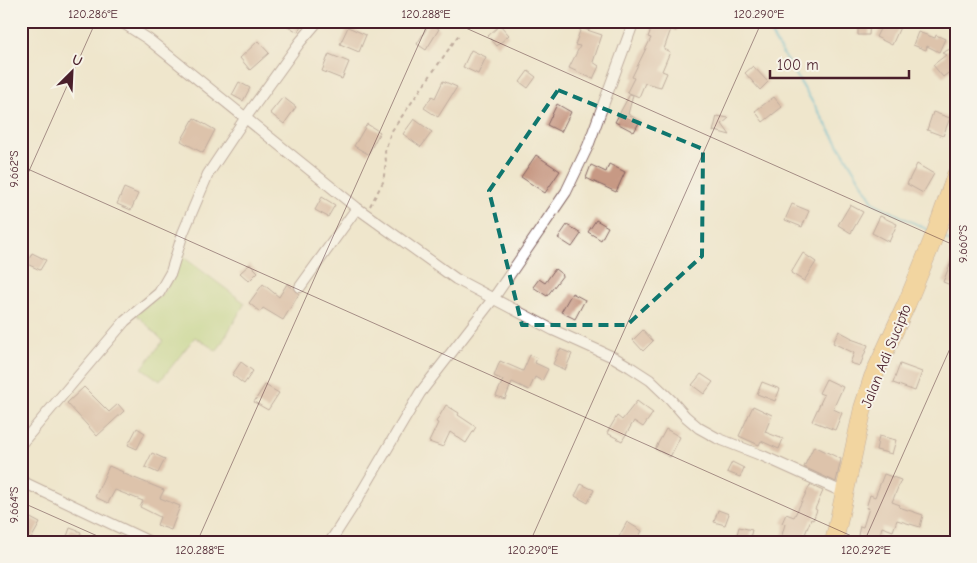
<svg xmlns="http://www.w3.org/2000/svg" width="977" height="563" font-family="'Comic Neue',sans-serif">
<rect width="100%" height="100%" fill="#f7f3e8"/>
<filter id="ink" filterUnits="userSpaceOnUse"><feTurbulence type="fractalNoise" baseFrequency=".02" numOctaves="2"/><feDisplacementMap in="SourceGraphic" scale="10" xChannelSelector="R" yChannelSelector="G"/><feConvolveMatrix kernelMatrix="1 2 1 2 8 2 1 2 1" color-interpolation-filters="sRGB"/></filter>
<filter id="wash" filterUnits="userSpaceOnUse"><feTurbulence type="fractalNoise" baseFrequency=".0096" numOctaves="4" result="noise"/><feDisplacementMap in="SourceGraphic" scale="20" xChannelSelector="R" yChannelSelector="G"/><feGaussianBlur stdDeviation="1.12" result="paint"/><feColorMatrix in="noise" values="0 0 0 0 0 0 0 0 0 0 0 0 0 0 0 0 0 1.4 0 .05"/><feComposite in="paint" operator="in"/></filter>
<g filter="url(#wash)">
<rect width="100%" height="100%" fill="#efe6cc"/>
<path fill="#b2d179" stroke="#7e7852" d="M178 253 245 303 217 351 195 337 160 381 142 368 163 341 136 314 163 293 175 275Z"/>
<g fill="none" stroke-linecap="round" stroke-linejoin="round">
<path stroke="#4eb3cc" stroke-width="2.5" d="M763 21 874 203 930 231
M941 237 956 244"/>
</g>
<g id="blocks">
<path fill="#c79984" d="M279 21H303L298 32Z
M655 21H681L676 31 671 29 664 49 670 52 662 71 667 73 661 87 645 83 639 97 627 92 634 78 632 77 651 38 648 37 652 27 656 28 659 23Z
M858 21H870L869 35H858Z
M884 21H893L901 25 892 45 876 37Z
M430 23 439 29 426 50 417 44Z
M500 25 509 35 497 46 488 36Z
M348 27 366 35 359 52 340 44Z
M581 28 602 35 593 62 599 66 593 79 569 68 580 46 575 45Z
M918 32 935 38 936 35 945 39 939 52 927 46 926 50 913 45Z
M258 41 269 53 250 70 240 58Z
M956 46V67L943 77 933 65 946 55 942 53Z
M471 50 486 57 478 74 463 67Z
M329 54 349 62 342 79 322 71Z
M753 66 768 82 760 90 745 73Z
M528 71 536 77 528 88 520 82Z
M443 81 457 87 438 117 424 108 432 96 435 98Z
M239 82 250 88 243 101 232 95Z
M630 94 633 95 628 114 640 121 634 132 615 122Z
M283 97 296 107 284 124 270 113Z
M774 97 782 107 763 122 755 111Z
M557 104 571 112 561 132 547 125Z
M933 112 950 118 943 136 927 130Z
M717 116 729 118 722 124 730 135 715 131 713 132Z
M194 118 215 130 203 153 181 141Z
M414 119 432 132 421 147 403 134Z
M367 124 380 132 368 154 354 146Z
M536 155 560 171 545 193 521 177Z
M609 164 625 172 616 192 586 178 591 165 606 172Z
M917 164 934 174 923 193 907 184Z
M124 188 138 194 131 210 117 204Z
M322 197 335 205 328 217 315 210Z
M792 204 809 211 802 227 785 220Z
M850 205 863 212 851 233 838 225Z
M880 216 897 224 889 242 872 233Z
M596 220 608 227 601 240 588 232Z
M567 225 581 234 572 247 558 238Z
M955 252H956V287L943 282Z
M32 253 46 260 40 270 27 264Z
M803 253 816 262 804 281 791 273Z
M250 264 258 272 249 281 240 273Z
M555 269 563 275 547 296 533 287 539 279 545 283Z
M263 284 279 297 287 284 299 294 283 320 263 308 260 312 249 303Z
M572 293 585 300 575 319 561 312Z
M643 330 653 341 643 351 633 340Z
M839 331 852 338 851 339 868 345 860 366 850 363 854 353 833 343Z
M560 349 572 354 565 370 553 364Z
M530 355 537 358 535 363 548 369 542 381 535 377 529 390 512 382 505 399 496 396 503 380 494 376 500 361 523 371Z
M241 362 253 371 244 384 232 375Z
M900 364 922 372 915 391 893 383Z
M701 374 713 382 704 394 692 385Z
M826 379 843 387 833 409 842 413 835 430 812 421 824 395 819 393Z
M762 382 780 389 775 401 757 394Z
M265 385 279 393 268 410 254 402Z
M84 387 109 412 118 404 124 411 97 436 67 403Z
M637 401 653 413 643 427 634 421 622 441 607 433 617 416 622 420Z
M446 405 459 413 458 415 476 427 466 443 450 432 443 447 429 442 438 423 436 422Z
M753 406 772 415 765 432 783 439 779 449 761 441 759 445 739 436Z
M137 428 145 433 137 449 128 445Z
M666 429 680 437 670 457 655 449Z
M879 436 896 440 892 454 876 450Z
M814 446 841 459 836 482 804 467Z
M152 453 165 459 158 473 145 467Z
M732 462 744 468 740 477 727 472Z
M109 466 123 472 122 473 164 490 160 498 180 506 171 530 157 525 160 517 140 507 143 501 115 490 108 503 95 497Z
M884 474 901 480 892 502 900 505 899 507 923 515 920 527 897 520 893 531 882 527 878 541 858 535 860 526 863 527 869 508H866L870 495 875 497Z
M581 484 594 490 588 503 575 496Z
M810 485 823 491 815 509 817 510 813 520 811 519 802 542H780L785 524 782 523 786 514 794 517Z
M718 510 729 514 725 525 714 522Z
M21 513 40 523 30 541 21 536Z
M627 522 642 531 636 542H616Z
M739 527 752 530 749 542H735Z
M70 528 81 532 80 534 98 542H65Z"/>
</g>
</g>
<g filter="url(#ink)">
<use href="#blocks" fill-opacity="0" stroke="#846563" stroke-width="1"/>
<g fill="none" stroke-linecap="round" stroke-linejoin="round">
<g stroke="#846563" stroke-width="12">
<path id="minor" d="M120 21 148 39 357 208 456 279 553 330 613 357 630 367 650 380 671 400 685 416 699 428 717 438 763 456 845 493
M300 287 357 208
M21 444 125 321 159 293 171 272 183 233 208 174 246 117 300 42 318 21
M21 481 150 542
M330 542 357 500 420 393 493 299 566 192 588 146 634 21"/>
</g>
<g stroke="#846563" stroke-width="19">
<path id="trunk" d="M834 542 863 408 873 377 907 303 936 232 956 175"/>
</g>
<path stroke="#846563" stroke-width="2" stroke-dasharray="4 4" stroke-linecap="butt" d="M370 206 383 182 386 162 385 151 391 132 460 33"/>
<use href="#minor" stroke="#fff" stroke-width="10"/>
<use href="#trunk" stroke="#f7c06c" stroke-width="18"/>
</g>
</g>
<path d="M0 0H977V563H0ZM558 90 703 149 702 256 627 325H522L489 191Z" fill="#efe6cc" fill-opacity=".55" fill-rule="evenodd"/>
<path fill="none" stroke="#0f766e" stroke-width="4" stroke-dasharray="10 6" stroke-linejoin="round" d="M558 90 703 149 702 256 627 325H522L489 191Z"/>
<path fill="none" stroke="#4a1f2b" stroke-width="1" stroke-opacity="0.45" d="M450 21 956 246M21 166 865 542M21 189 96 21M21 502 111 542M197 542 429 21M530 542 762 21M864 542 956 335"/>
<g text-anchor="middle" dominant-baseline="central" stroke-width="4" stroke-linejoin="round" paint-order="stroke">
<g font-size="15" fill="#4a1f2b" stroke="#f7f3e8">
<text transform="translate(886 356) rotate(-68)">Jalan Adi Sucipto</text>
</g>
</g>
<rect width="977" height="563" fill="none" stroke="#f7f3e8" stroke-width="55"/>
<g transform="translate(72 72) rotate(24)" stroke="#f7f3e8" stroke-width="4" paint-order="stroke">
<path d="M0-4L9 19L0 12L-9 19Z" fill="#4a1f2b"/>
<text y="-8" font-size="14" font-weight="bold" text-anchor="middle" fill="#4a1f2b">U</text>
</g>
<path d="M770 70v8h139v-8" fill="none" stroke="#4a1f2b" stroke-width="2.5"/>
<text x="777" y="70" font-size="15" fill="#4a1f2b" stroke="#f7f3e8" stroke-width="4" paint-order="stroke">100 m</text>
<rect x="28" y="28" width="922" height="508" fill="none" stroke="#4a1f2b" stroke-width="2"/>
<g font-size="12" text-anchor="middle" fill="#4a1f2b">
<text x="93" y="18">120.286°E</text>
<text x="426" y="18">120.288°E</text>
<text x="759" y="18">120.290°E</text>
<text transform="translate(14 169) rotate(-90)" y="4">9.662°S</text>
<text transform="translate(963 244) rotate(-90)" y="4">9.660°S</text>
<text transform="translate(14 505) rotate(-90)" y="4">9.664°S</text>
<text x="200" y="554">120.288°E</text>
<text x="533" y="554">120.290°E</text>
<text x="866" y="554">120.292°E</text>
</g>
</svg>
